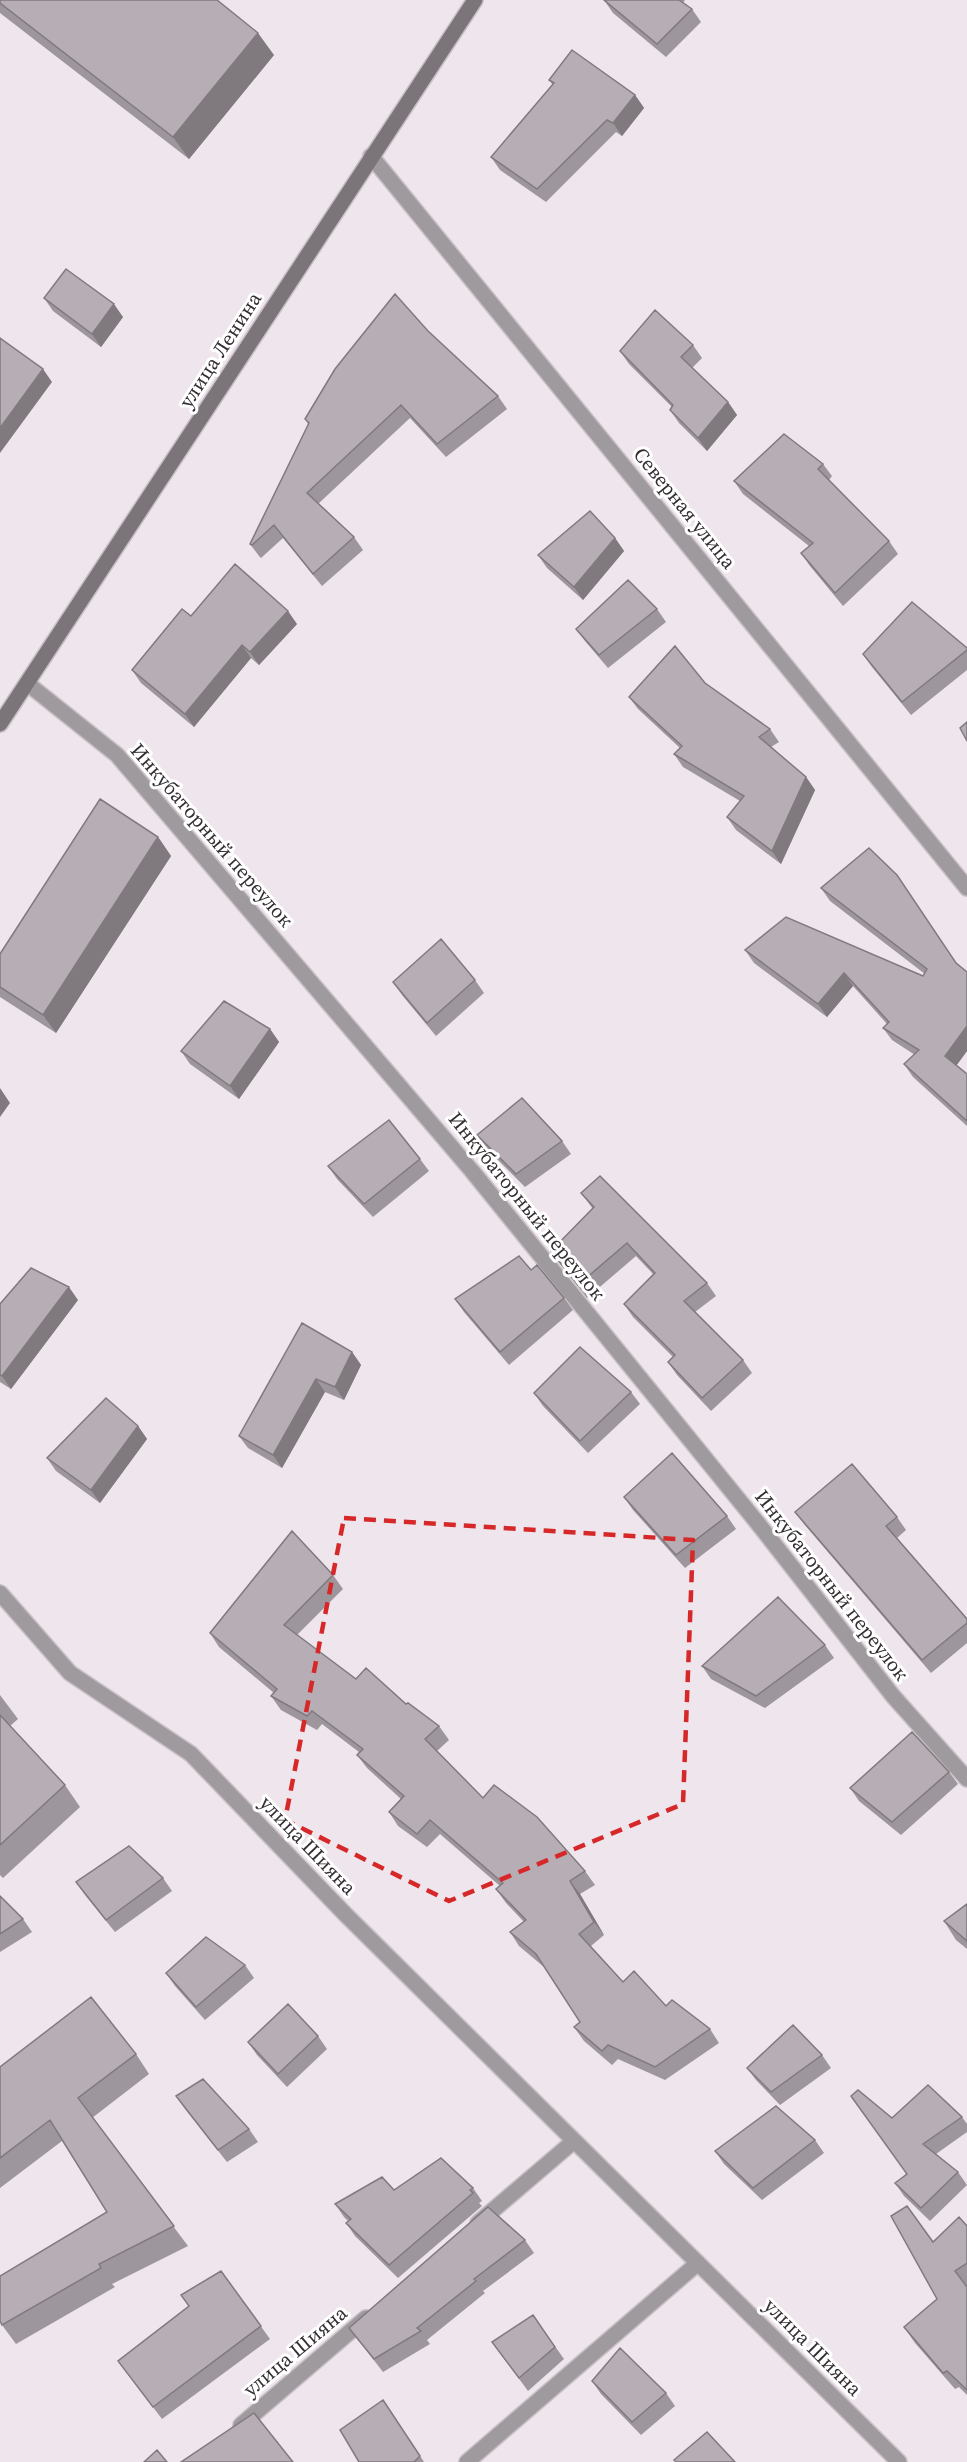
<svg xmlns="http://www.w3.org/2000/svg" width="967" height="2462" font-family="'Source Serif 4',serif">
<rect width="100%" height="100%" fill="#efe5ed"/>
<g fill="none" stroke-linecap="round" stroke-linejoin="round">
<g stroke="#c9c0c7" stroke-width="18">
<path id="minor" d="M371 156 967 888
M28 684 117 755 472 1171 760 1526 893 1696 967 1779
M0 1593 70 1673 191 1754 346 1915 899 2462
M478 2223 574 2141
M241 2425 366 2318
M467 2462 698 2263"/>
</g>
<g stroke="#c9c0c7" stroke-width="18">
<path id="secondary" d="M0 724 475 0"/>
</g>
<use href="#minor" stroke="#9e9a9d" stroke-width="15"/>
<use href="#secondary" stroke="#7b7579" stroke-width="15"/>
</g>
<path fill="#9d969c" d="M0 0 274 55 189 159 0 13Z
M604 0H685L683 3 692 9 701 22 666 57 613 13Z
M549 80 635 95 644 108 622 136 616 132 546 202 500 170 491 157 553 85Z
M44 298 123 317 101 347 53 311Z
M428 331 498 396 507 409 446 457 410 418 318 504 354 537 363 550 322 586 283 538 261 558 259 556 250 544 308 424 305 419Z
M693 345 702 358 692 368 728 402 737 415 707 451 679 423 670 410 672 407 629 364 620 351Z
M823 464 832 476 829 480 889 541 898 554 843 606 810 566 801 553 809 546 743 494 734 481Z
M615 538 624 551 583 600 547 568 538 555Z
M657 609 666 622 608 668 585 641 576 629Z
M191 616 297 624 259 665 251 658 194 727 141 683 132 670Z
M967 648V670L911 715 872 667 863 654Z
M705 683 770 729 779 742 771 747 806 777 815 790 781 864 736 830 727 817 740 801 683 767 674 754 680 748 638 709 629 697Z
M158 837 171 856 56 1033 0 997V954Z
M821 888 957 963 967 972V1051L956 1065 967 1074V1126L913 1077 904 1064 915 1055 892 1040 883 1028 887 1024 853 986 827 1017 754 963 745 950 923 976 925 974 830 901Z
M475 980 484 993 436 1036 402 995 393 982Z
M270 1029 279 1042 239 1099 190 1064 181 1051Z
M477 1135 562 1141 571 1154 525 1187 486 1148Z
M420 1159 429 1171 373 1217 337 1179 328 1166Z
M581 1193 707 1283 716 1296 695 1312 743 1360 752 1373 711 1411 677 1375 668 1362 673 1357 633 1317 624 1304 653 1274 636 1256 587 1298 560 1264 551 1251 593 1209Z
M531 1270 564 1298 573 1310 509 1365 464 1312 455 1299Z
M78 1300 11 1389 0 1382V1304Z
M352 1352 361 1365 344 1400 325 1392 282 1468 248 1448 239 1436Z
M631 1392 640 1404 588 1453 543 1406 534 1393Z
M138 1426 147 1439 100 1503 56 1471 47 1458Z
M624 1497 727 1516 736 1529 685 1568 633 1510Z
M795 1512 897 1517 906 1530 897 1538 967 1619V1643L931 1673 804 1524Z
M333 1575 343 1589 297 1635 356 1679 406 1704 439 1726 449 1740 437 1751 483 1798 585 1871 595 1885 580 1894 604 1935 591 1946 623 1982 710 2029 719 2043 665 2080 618 2059 612 2065 584 2041 574 2027 580 2022 544 1967 519 1946 510 1932 524 1922 506 1903 496 1889 500 1886 440 1834 427 1847 398 1826 389 1812 401 1799 367 1768 357 1755 359 1752 322 1724 317 1730 281 1710 271 1696 274 1693 219 1647 210 1633Z
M825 1645 834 1658 765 1708 711 1679 702 1666Z
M0 1695 18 1719 10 1726 65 1785 80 1807 3 1878 0 1875Z
M949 1772 958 1784 901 1835 859 1801 850 1788Z
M163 1878 172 1891 115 1932 85 1895 76 1882Z
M0 1896 23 1919 32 1932 0 1952Z
M967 1904V1949L956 1940 944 1921Z
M245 1965 254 1978 205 2020 175 1986 166 1973Z
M318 2036 327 2049 287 2087 257 2055 248 2042Z
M136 2054 149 2074 92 2118 188 2246 112 2284 115 2287 16 2344 2 2325 107 2212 62 2141 0 2188V2067Z
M822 2055 831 2068 780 2105 756 2080 747 2068Z
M176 2096 249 2129 258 2142 227 2162 185 2109Z
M962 2117 967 2124V2132L936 2154 958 2172 967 2185 930 2221 904 2196 895 2183 906 2175 892 2118Z
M815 2140 824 2153 762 2200 724 2164 715 2151Z
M473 2188 482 2201 479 2203 482 2206 398 2278 355 2236 346 2223 348 2221 344 2217 335 2204 394 2190Z
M967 2226V2395L959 2387 955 2389 915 2343 904 2327 937 2299 933 2242Z
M525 2240 534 2253 483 2291 485 2293 427 2340 430 2344 383 2372 349 2328Z
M221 2271 270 2339 162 2419 118 2361 189 2306Z
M533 2315 564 2359 528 2391 492 2342Z
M592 2381 666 2393 675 2406 641 2435 601 2394Z
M383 2400 392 2413 424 2462H359Z"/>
<path fill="#807a7f" d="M258 33 274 55 189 159 173 137Z
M635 95 644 108 622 136 613 123Z
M114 304 123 317 101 347 92 334Z
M43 369 52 382 0 453V428Z
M728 402 737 415 707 451 698 438Z
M615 538 624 551 583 600 574 587Z
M288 611 297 624 259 665 250 652Z
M242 645 251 658 194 727 185 714Z
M806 777 815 790 781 864 772 851Z
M158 837 171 856 56 1033 43 1015Z
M844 973 853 986 827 1017 818 1004Z
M967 1026V1051L954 1069 945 1056Z
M270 1029 279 1042 239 1099 230 1086Z
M0 1088 10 1103 0 1117Z
M69 1287 78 1300 11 1389 2 1376Z
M352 1352 361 1365 344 1400 335 1387Z
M316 1379 325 1392 282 1468 273 1455Z
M138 1426 147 1439 100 1503 91 1490Z
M570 1881 580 1894 604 1935 594 1922Z"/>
<path fill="#b7aeb5" stroke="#807a7f" stroke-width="1.5" d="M0 0H217L258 33 173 137 0 3Z
M604 0H679L692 9 657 44Z
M572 50 635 95 613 123 607 120 537 189 491 157 554 83 549 80Z
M66 269 114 304 92 334 44 298Z
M395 294 428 331 498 396 437 444 401 405 307 493 354 537 313 574 274 525 252 545 250 544 309 423 305 419 335 369Z
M655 310 693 345 681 357 728 402 698 438 670 410 673 405 620 351Z
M0 338 43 369 0 428Z
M784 434 823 464 818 469 889 541 835 593 801 553 813 543 734 481Z
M590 511 615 538 574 587 538 555Z
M235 564 288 611 250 652 242 645 185 714 132 670 182 609 191 616Z
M628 580 657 609 599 655 576 629Z
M912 602 967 648V650L902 702 863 654Z
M675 646 705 683 770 729 759 737 806 777 772 851 727 817 744 796 674 754 682 746 629 697Z
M967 722V741L960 728Z
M100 799 158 837 43 1015 0 987V954Z
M869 848 897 875 956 963 967 972V1026L945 1056 967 1074V1121L904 1064 919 1050 883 1028 889 1022 844 973 818 1004 745 950 786 917 923 976 927 969 821 888Z
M441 939 475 980 427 1023 393 982Z
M224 1001 270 1029 230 1086 181 1051Z
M522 1098 562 1141 516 1174 477 1135Z
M389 1120 420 1159 364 1204 328 1166Z
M600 1176 707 1283 684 1301 743 1360 702 1398 668 1362 675 1355 624 1304 655 1273 627 1243 578 1285 551 1251 594 1207 581 1193Z
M519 1256 531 1270 537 1265 564 1298 500 1352 455 1299Z
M31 1268 69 1287 2 1376 0 1375V1304Z
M302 1323 352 1352 335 1387 316 1379 273 1455 239 1436Z
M580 1347 631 1392 580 1441 534 1393Z
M106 1398 138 1426 91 1490 47 1458Z
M672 1453 727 1516 676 1555 624 1497Z
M852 1464 897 1517 886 1526 967 1619V1623L922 1660 795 1512Z
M292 1531 333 1575 284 1625 356 1679 366 1668 406 1704 408 1703 439 1726 425 1739 483 1798 494 1785 537 1817 585 1871 570 1881 594 1922 579 1934 623 1982 634 1971 666 2006 672 2000 710 2029 655 2067 608 2045 602 2051 574 2027 580 2022 536 1954 510 1932 526 1920 496 1889 503 1883 430 1820 417 1834 389 1812 404 1796 357 1755 363 1749 312 1711 307 1716 271 1696 277 1689 210 1633Z
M778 1597 825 1645 756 1696 702 1666Z
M0 1715 65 1785 0 1845Z
M912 1732 949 1772 892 1822 850 1788Z
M129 1846 163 1878 106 1920 76 1882Z
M0 1896 23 1919 0 1934Z
M967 1904V1941L944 1921Z
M206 1937 245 1965 196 2007 166 1973Z
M91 1997 136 2054 78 2098 174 2226 99 2264 101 2268 2 2325 0 2321V2276L107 2212 50 2120 0 2158V2067Z
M288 2004 318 2036 278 2074 248 2042Z
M793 2025 822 2055 771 2092 747 2068Z
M203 2079 249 2129 218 2150 176 2096Z
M928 2085 962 2117 923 2144 958 2172 921 2208 895 2183 907 2174 851 2096 858 2090 892 2118Z
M776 2106 815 2140 753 2188 715 2151Z
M441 2158 473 2188 470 2190 473 2193 389 2265 346 2223 351 2219 335 2204 382 2177 394 2190Z
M907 2206 933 2242 959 2217 967 2226V2263L955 2271 967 2287V2390L947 2371 943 2373 904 2327 937 2299 891 2216Z
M488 2207 525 2240 474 2279 476 2281 417 2328 421 2331 374 2359 349 2328Z
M221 2271 261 2326 153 2407 118 2361 189 2306 181 2295Z
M533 2315 555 2347 519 2378 492 2342Z
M620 2348 666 2393 632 2422 592 2381Z
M383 2400 420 2456 414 2462H359L340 2430Z
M254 2413 293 2462H181Z
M707 2432 735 2462H676L674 2460Z
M157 2450 167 2462H144Z"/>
<path fill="none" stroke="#d62828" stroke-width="4.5" stroke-dasharray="12 8" stroke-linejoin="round" d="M344 1518 693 1540 683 1804 449 1901 285 1820Z"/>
<g text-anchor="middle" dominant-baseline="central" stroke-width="6" stroke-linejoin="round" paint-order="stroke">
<g font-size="20" fill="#322e31" stroke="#fff">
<text transform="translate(220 350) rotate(-57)">улица Ленина</text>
<text transform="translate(685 508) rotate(51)">Северная улица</text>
<text transform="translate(212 835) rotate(49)">Инкубаторный переулок</text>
<text transform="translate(527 1206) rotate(51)">Инкубаторный переулок</text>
<text transform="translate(832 1585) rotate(52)">Инкубаторный переулок</text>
<text transform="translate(308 1845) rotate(46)">улица Шияна</text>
<text transform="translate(813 2347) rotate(45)">улица Шияна</text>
<text transform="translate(295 2351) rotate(-40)">улица Шияна</text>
</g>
</g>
</svg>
